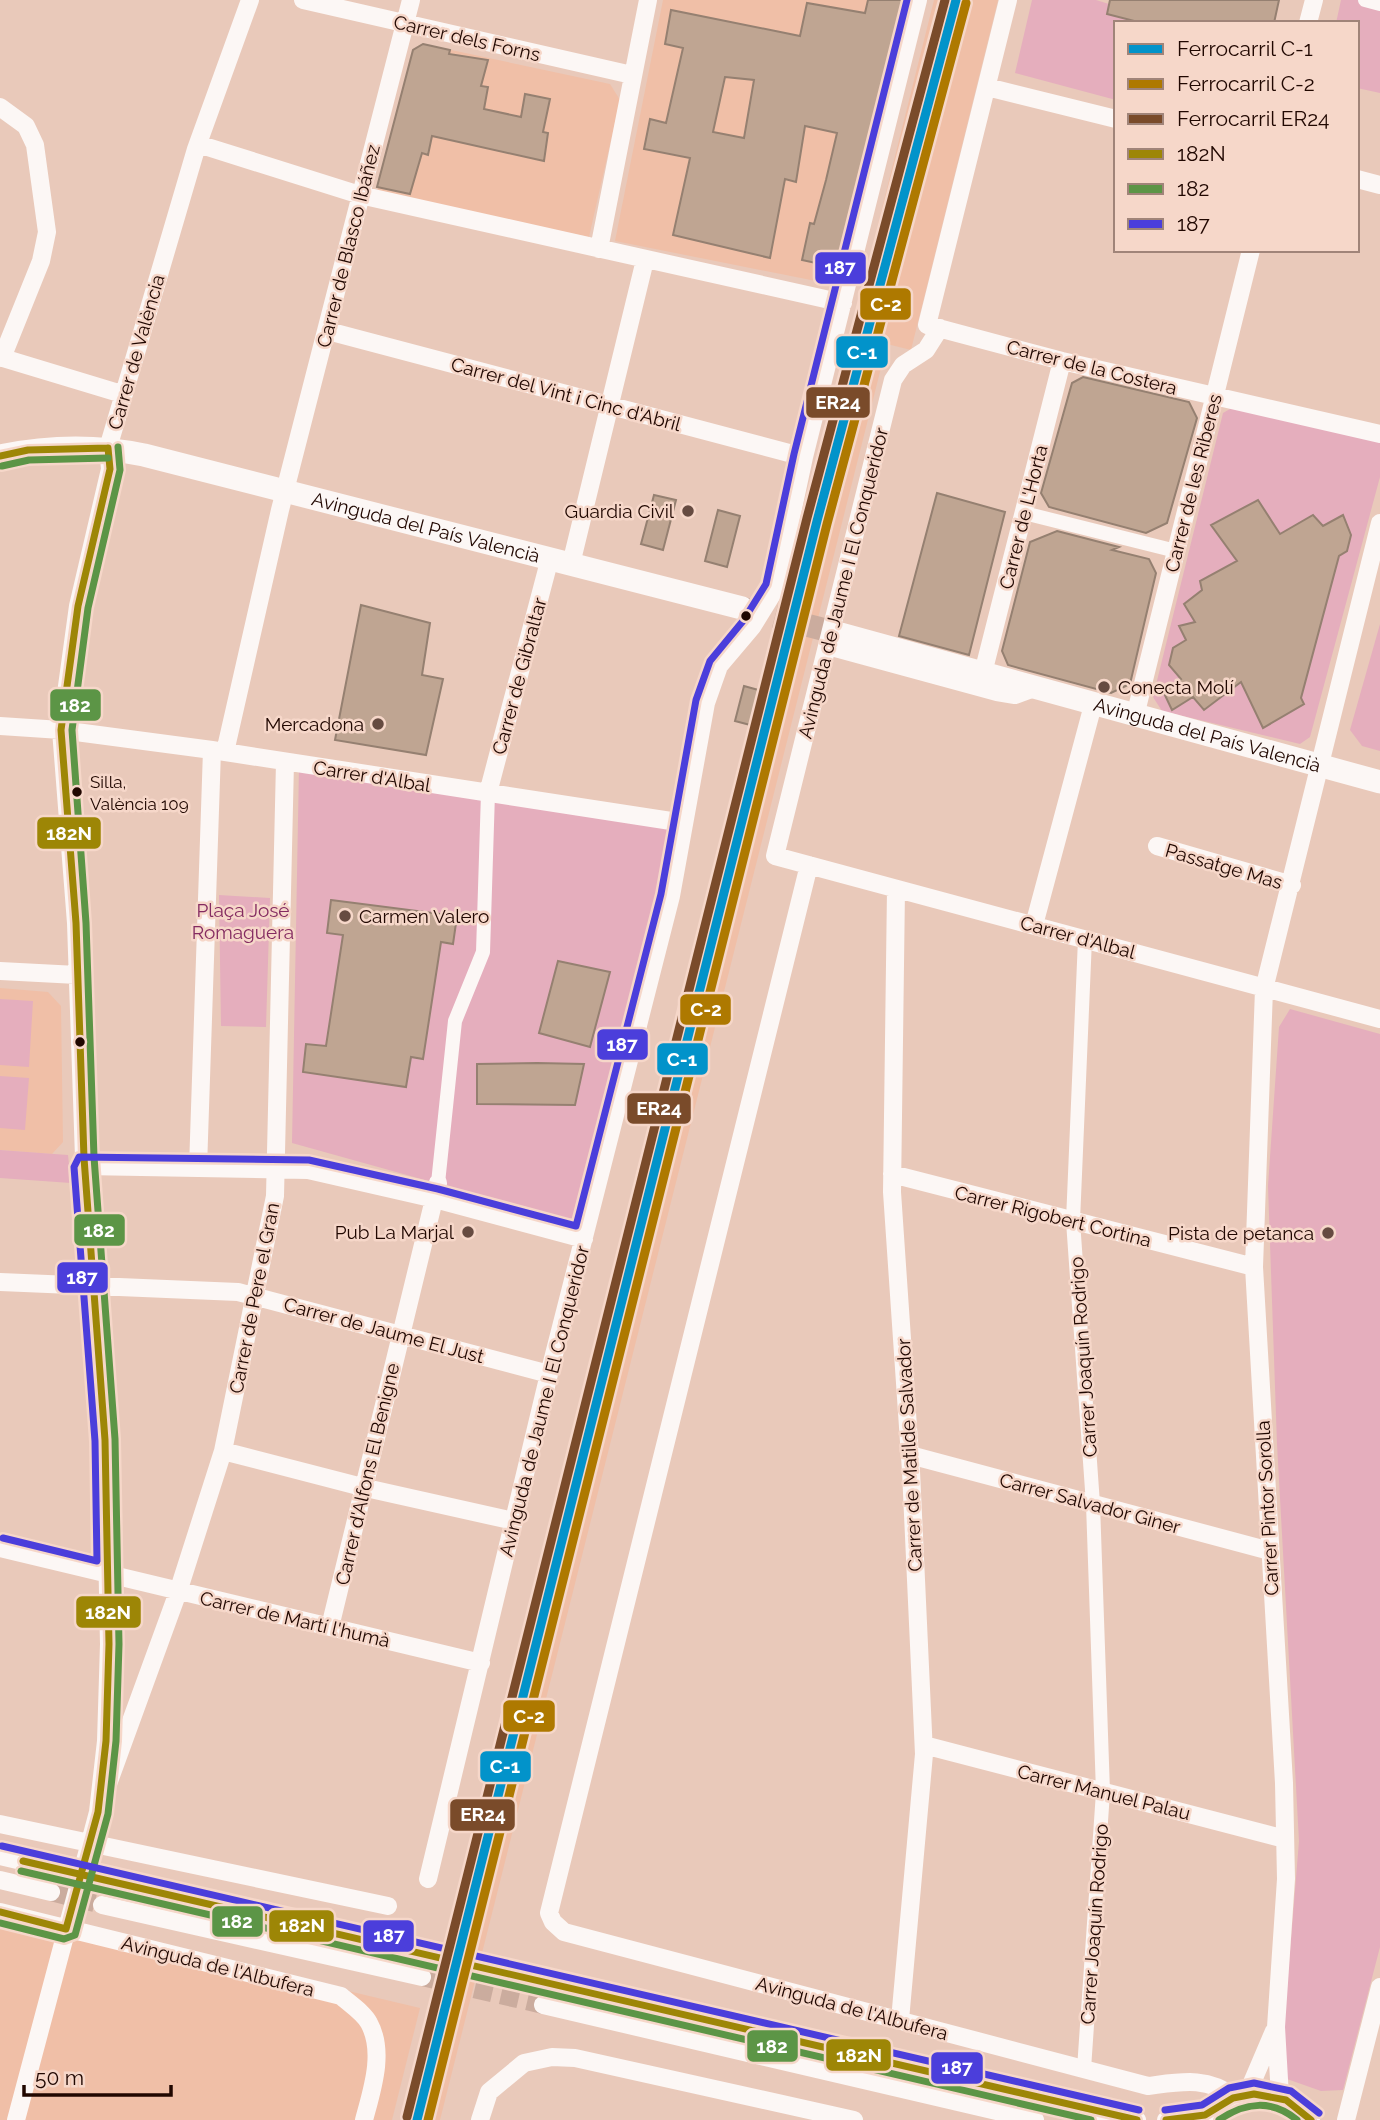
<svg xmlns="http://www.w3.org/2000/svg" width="1380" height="2120" font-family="Raleway,sans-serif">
<rect width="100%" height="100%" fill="#e9c9ba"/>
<path fill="#f0bfa7" d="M663 0H902L908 8 840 273 821 282 615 241Z
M934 0H998L911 350 887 344 440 2120H405Z
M423 44 610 84 620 100 589 237 377 192 413 50Z
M0 988 48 992 61 1006 63 1142 52 1154 0 1150Z
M0 1909 420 2008 392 2120H0Z"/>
<path fill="#e5aebd" d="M1032 0H1096L1109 4 1107 14 1142 23H1116V100L1015 73Z
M1341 0H1380V93L1357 88V23H1336Z
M1237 405 1380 442V477L1310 737 1300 744 1162 711 1153 697 1223 413Z
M1380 624V751L1362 746 1350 730Z
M299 767 673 828 580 1218 565 1219 292 1143Z
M219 895 270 898 266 1027 221 1026Z
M0 999 33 1001 29 1067 0 1065Z
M1290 1009 1380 1034V1947L1343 2090 1321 2091 1287 2079 1281 2063 1299 1841 1277 1444 1268 1186 1279 1027Z
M0 1076 29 1078 25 1130 0 1128Z
M0 1150 68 1155 71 1183 0 1178Z"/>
<path fill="#bfa592" stroke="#958071" stroke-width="2" fill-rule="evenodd" d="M868 0H902L905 5 839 268 802 260 810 223 814 224 826 180 837 133 805 126 796 182 785 179 770 258 673 235 690 158 644 149 650 119 666 123 683 48 665 44 671 10 800 36 807 3 865 13ZM725 77 754 80 744 138 713 132Z
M1110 0H1279L1274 23H1142L1107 14Z
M423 44 450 50 449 54 488 60 481 86 488 87 484 109 521 117 525 94 550 99 543 132 548 133 544 161 432 136 428 155 422 153 410 194 377 187 413 50Z
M1083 377 1189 402 1197 418 1167 523 1146 533 1049 507 1041 493 1072 383Z
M937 493 1005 512 969 655 899 636Z
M654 495 676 500 663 550 641 544Z
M1258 500 1280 534 1313 515 1323 526 1343 515 1351 535 1347 551 1339 556 1301 698 1304 704 1263 728 1241 682 1204 710 1193 697 1172 710 1163 691 1181 679 1169 665 1173 648 1186 640 1179 626 1195 622 1184 604 1202 590 1200 581 1237 561 1211 525Z
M718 510 740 516 727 567 705 561Z
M1057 531 1119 547 1112 550 1149 559 1156 573 1130 684 1111 693 1008 665 1002 651 1030 542Z
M361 605 430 623 422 675 443 679 426 755 335 740Z
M744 686 762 691 754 726 735 721Z
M331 900 457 916 453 944 441 942 423 1059 411 1057 406 1087 303 1072 306 1044 326 1046 343 935 327 933Z
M558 961 610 972 590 1047 539 1033Z
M537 1063 584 1064 575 1105 477 1104V1064Z"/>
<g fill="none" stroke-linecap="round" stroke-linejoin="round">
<path stroke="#cbac9e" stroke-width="18" stroke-dasharray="18 9" stroke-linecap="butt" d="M56 1869 107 1882
M51 1892 102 1905
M428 1953 548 1982
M422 1977 543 2005"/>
<path stroke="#cbac9e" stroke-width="23" stroke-dasharray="23 11" stroke-linecap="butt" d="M742 608 841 634"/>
<path stroke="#fcf7f5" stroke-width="14" d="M1365 0 1380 4
M1024 513 1176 551
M438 1183 455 1021 483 952 488 793
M1084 2069 1103 1792 1093 1504 1073 1221 1085 939"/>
<path stroke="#fcf7f5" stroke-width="18" d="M303 0 632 75
M1008 0 927 325 1062 361 1380 434
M1308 23 1314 0
M987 87 1116 119
M0 107 26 126 35 145 47 232 41 261 2 358
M198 144 360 195 843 303
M1357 179 1380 185
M599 249 648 0
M940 328 926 350 903 365 893 380 775 856 1380 1019
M328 331 804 457
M0 357 122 394
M571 564 645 260
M828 646 997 692 1015 695 1034 688
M983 673 1062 361
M1135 716 1251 250
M0 726 61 730 212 750 684 823
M225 752 280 510 411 0
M488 793 550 558
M1157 846 1292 885
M809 865 549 1913 553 1922 564 1932 1148 2086C1180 2082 1207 2076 1234 2097
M896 889 892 1192 911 1471 924 1754 900 2020
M1034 925 1093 705
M0 971 77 975
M84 1166 308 1170 435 1199 584 1239
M198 1168 212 750
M892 1174 1254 1267
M0 1282 238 1292 549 1374
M223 1451 366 1488 514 1521
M910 1455 1270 1551
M0 1548 481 1663
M330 1627 438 1183
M924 1745 1285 1839
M108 1784 178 1592 223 1451 275 1196 285 762
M0 1824 388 1906
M0 1856 56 1869
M428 1879 549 1374 671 896 706 703 719 666 752 627 776 588 804 457 918 0
M0 1880 51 1892
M107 1882 428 1953
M102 1905 422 1977
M0 1912 341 1996C350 2004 364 2013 369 2023 385 2052 372 2090 364 2120
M548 1982 1137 2120
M543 2005 1035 2120
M1248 2092 1274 2031
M1280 2097 1276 2027 1286 1879 1284 1783 1254 1267 1264 989 1380 523
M16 2120 98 1812 106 1741 109 1644 105 1440 84 1158 76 923 61 730 78 606 110 469 108 448 196 149 250 0
M480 2120 489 2092 524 2063 552 2057 575 2058 854 2120
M1166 2120 1210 2113
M1205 2120C1231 2088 1286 2083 1311 2120
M1346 2120 1380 1987"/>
<g stroke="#fcf7f5" stroke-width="23">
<path id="s1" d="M0 456C48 446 96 445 144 455L742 608"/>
<path id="s2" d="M841 634 1380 782"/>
</g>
<g stroke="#f6d7c9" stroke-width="12">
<path id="bus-1" d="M0 456 28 450 108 448
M23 1861 1137 2120
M0 1912 66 1929 98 1812 106 1741 109 1644 105 1440 84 1158 76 923 61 730 78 606 110 469 108 448
M1166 2120 1205 2115 1233 2098 1254 2094 1286 2100 1311 2120"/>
</g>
<g stroke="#f6d7c9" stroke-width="12">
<path id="bus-2" d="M2 466 29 460 108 458
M21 1871 1091 2120
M0 1923 64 1939 75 1935 108 1814 116 1741 119 1644 115 1439 94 1157 86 923 72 730 88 608 120 470 118 447
M1219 2120C1245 2102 1272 2099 1297 2120"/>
</g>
<g stroke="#f6d7c9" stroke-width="12">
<path id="bus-3" d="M3 1538 97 1561 95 1441 74 1167 79 1157 309 1160 438 1189 576 1226 661 894 696 700 710 661 743 621 766 584 794 454 907 0
M2 1846 1139 2110
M1165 2110 1202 2105 1229 2088 1254 2083 1291 2091 1319 2113"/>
</g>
<use href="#bus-1" stroke="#9d8606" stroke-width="7"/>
<use href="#bus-2" stroke="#5c9546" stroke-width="7"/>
<use href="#bus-3" stroke="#4b3edb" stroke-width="7"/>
<g stroke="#f6d7c9" stroke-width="14">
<path id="rail-1" d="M417 2120 817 521 956 0"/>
</g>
<g stroke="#f6d7c9" stroke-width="14">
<path id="rail-2" d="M428 2120 827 524 966 3"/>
</g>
<g stroke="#f6d7c9" stroke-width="14">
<path id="rail-3" d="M407 2117 807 518 945 0"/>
</g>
<use href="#rail-1" stroke="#0293ca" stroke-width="9"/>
<use href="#rail-2" stroke="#ae7900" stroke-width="9"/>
<use href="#rail-3" stroke="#7a4b2a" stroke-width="9"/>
</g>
<g fill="#664b41" stroke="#f6d7c9" stroke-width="2.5">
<circle cx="688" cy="511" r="7"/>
<circle cx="1104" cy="687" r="7"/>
<circle cx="378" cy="724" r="7"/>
<circle cx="345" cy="916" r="7"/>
<circle cx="468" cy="1232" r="7"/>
<circle cx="1328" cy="1233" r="7"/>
</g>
<g fill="#200700" stroke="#f6d7c9" stroke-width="2.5">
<circle cx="746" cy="616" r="6"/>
<circle cx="77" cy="792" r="6"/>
<circle cx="80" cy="1042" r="6"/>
</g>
<g text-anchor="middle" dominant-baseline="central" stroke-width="5" stroke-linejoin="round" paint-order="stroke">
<g font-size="17" fill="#200700" stroke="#f6d7c9" text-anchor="start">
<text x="90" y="782">Silla,<tspan x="90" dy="22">València 109</tspan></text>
</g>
<g font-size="19" fill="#200700" stroke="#f6d7c9">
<text transform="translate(467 38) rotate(13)">Carrer dels Forns</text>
<text transform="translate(348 246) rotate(-76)">Carrer de Blasco Ibáñez</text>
<text transform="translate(136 352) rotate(-74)">Carrer de València</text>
<text transform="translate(1092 367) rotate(14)">Carrer de la Costera</text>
<text transform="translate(566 394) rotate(15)">Carrer del Vint i Cinc d'Abril</text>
<text transform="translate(1193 483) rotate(-76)">Carrer de les Riberes</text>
<text transform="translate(1023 517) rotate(-76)">Carrer de L'Horta</text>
<text stroke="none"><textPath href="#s1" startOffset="436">Avinguda del País Valencià</textPath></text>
<text transform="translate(843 583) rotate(-76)">Avinguda de Jaume I El Conqueridor</text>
<text transform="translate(519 676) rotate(-75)">Carrer de Gibraltar</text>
<text stroke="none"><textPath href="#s2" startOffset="380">Avinguda del País Valencià</textPath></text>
<text transform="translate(372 776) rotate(9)">Carrer d'Albal</text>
<text transform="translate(1224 866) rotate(16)">Passatge Mas</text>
<text transform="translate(1078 937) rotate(15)">Carrer d'Albal</text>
<text transform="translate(1053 1216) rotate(14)">Carrer Rigobert Cortina</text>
<text transform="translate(254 1298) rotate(-79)">Carrer de Pere el Gran</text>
<text transform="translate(384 1330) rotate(15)">Carrer de Jaume El Just</text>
<text transform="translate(1083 1357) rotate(-94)">Carrer Joaquín Rodrigo</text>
<text transform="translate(544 1401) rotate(-76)">Avinguda de Jaume I El Conqueridor</text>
<text transform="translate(909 1455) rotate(-93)">Carrer de Matilde Salvador</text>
<text transform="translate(367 1474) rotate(-77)">Carrer d'Alfons El Benigne</text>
<text transform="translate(1090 1503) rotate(15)">Carrer Salvador Giner</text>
<text transform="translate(1267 1508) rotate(-93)">Carrer Pintor Sorolla</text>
<text transform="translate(295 1619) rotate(13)">Carrer de Martí l'humà</text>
<text transform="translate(1104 1792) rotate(14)">Carrer Manuel Palau</text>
<text transform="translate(1094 1924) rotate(-86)">Carrer Joaquín Rodrigo</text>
<text transform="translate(218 1966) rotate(14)">Avinguda de l'Albufera</text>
<text transform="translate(852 2008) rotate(15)">Avinguda de l'Albufera</text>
</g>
<g font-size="19" fill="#200700" stroke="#f6d7c9" text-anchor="end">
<text x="674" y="511">Guardia Civil</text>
<text x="1118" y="687" text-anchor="start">Conecta Molí</text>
<text x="364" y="724">Mercadona</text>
<text x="359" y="916" text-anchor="start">Carmen Valero</text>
<text x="454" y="1232">Pub La Marjal</text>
<text x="1314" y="1233">Pista de petanca</text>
</g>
<g font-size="19" fill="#842b61" stroke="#f6d7c9">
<text x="243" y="910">Plaça José<tspan x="243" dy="22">Romaguera</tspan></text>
</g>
</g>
<g stroke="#f6d7c9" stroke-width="2.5">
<rect x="814" y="251" width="53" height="34" rx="7" fill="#4b3edb"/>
<rect x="859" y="287" width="53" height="34" rx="7" fill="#ae7900"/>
<rect x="835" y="335" width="54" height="34" rx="7" fill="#0293ca"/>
<rect x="805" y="386" width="66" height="33" rx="7" fill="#7a4b2a"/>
<rect x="49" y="688" width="53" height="34" rx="7" fill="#5c9546"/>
<rect x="36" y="816" width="66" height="34" rx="7" fill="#9d8606"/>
<rect x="679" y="993" width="53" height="33" rx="7" fill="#ae7900"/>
<rect x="596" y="1028" width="53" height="33" rx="7" fill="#4b3edb"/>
<rect x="656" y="1042" width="53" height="34" rx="7" fill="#0293ca"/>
<rect x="626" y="1092" width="66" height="33" rx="7" fill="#7a4b2a"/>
<rect x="73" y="1213" width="53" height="34" rx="7" fill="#5c9546"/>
<rect x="56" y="1261" width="53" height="33" rx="7" fill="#4b3edb"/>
<rect x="75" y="1595" width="67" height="34" rx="7" fill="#9d8606"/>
<rect x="502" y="1699" width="54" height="34" rx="7" fill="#ae7900"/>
<rect x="479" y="1750" width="53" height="33" rx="7" fill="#0293ca"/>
<rect x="449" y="1798" width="67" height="34" rx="7" fill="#7a4b2a"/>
<rect x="211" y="1905" width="53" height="33" rx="7" fill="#5c9546"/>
<rect x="268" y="1909" width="67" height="34" rx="7" fill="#9d8606"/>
<rect x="362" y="1919" width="53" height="34" rx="7" fill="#4b3edb"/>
<rect x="746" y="2029" width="53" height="34" rx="7" fill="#5c9546"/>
<rect x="825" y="2038" width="67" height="34" rx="7" fill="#9d8606"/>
<rect x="930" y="2051" width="54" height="34" rx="7" fill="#4b3edb"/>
</g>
<g font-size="19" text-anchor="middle" font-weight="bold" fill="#fff">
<text x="840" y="274">187</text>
<text x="886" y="311">C-2</text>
<text x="862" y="359">C-1</text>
<text x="838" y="409">ER24</text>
<text x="75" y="712">182</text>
<text x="69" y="840">182N</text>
<text x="706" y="1016">C-2</text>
<text x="622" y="1051">187</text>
<text x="682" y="1066">C-1</text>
<text x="659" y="1115">ER24</text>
<text x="99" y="1237">182</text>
<text x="82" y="1284">187</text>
<text x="108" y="1619">182N</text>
<text x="529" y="1723">C-2</text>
<text x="505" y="1773">C-1</text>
<text x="483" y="1821">ER24</text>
<text x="237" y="1928">182</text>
<text x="302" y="1932">182N</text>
<text x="389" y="1942">187</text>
<text x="772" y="2053">182</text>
<text x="859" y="2062">182N</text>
<text x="957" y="2074">187</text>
</g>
<rect x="1114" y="21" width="245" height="231" fill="#f6d7c9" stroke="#a08479" stroke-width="2"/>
<rect x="1128" y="44" width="35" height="10" fill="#0293ca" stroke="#a08479" stroke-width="2"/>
<text x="1177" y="56" font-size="21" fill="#200700">Ferrocarril C-1</text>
<rect x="1128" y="79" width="35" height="10" fill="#ae7900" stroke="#a08479" stroke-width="2"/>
<text x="1177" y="91" font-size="21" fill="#200700">Ferrocarril C-2</text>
<rect x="1128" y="114" width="35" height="10" fill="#7a4b2a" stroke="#a08479" stroke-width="2"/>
<text x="1177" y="126" font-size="21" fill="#200700">Ferrocarril ER24</text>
<rect x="1128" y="149" width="35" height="10" fill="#9d8606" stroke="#a08479" stroke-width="2"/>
<text x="1177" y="161" font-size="21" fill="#200700">182N</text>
<rect x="1128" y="184" width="35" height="10" fill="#5c9546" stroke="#a08479" stroke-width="2"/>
<text x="1177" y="196" font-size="21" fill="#200700">182</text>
<rect x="1128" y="219" width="35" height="10" fill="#4b3edb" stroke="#a08479" stroke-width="2"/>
<text x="1177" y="231" font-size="21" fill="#200700">187</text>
<path d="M24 2085v10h147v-10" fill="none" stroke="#200700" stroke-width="3.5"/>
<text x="35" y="2085" font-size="21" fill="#200700" stroke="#f6d7c9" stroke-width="5" paint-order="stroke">50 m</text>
</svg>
